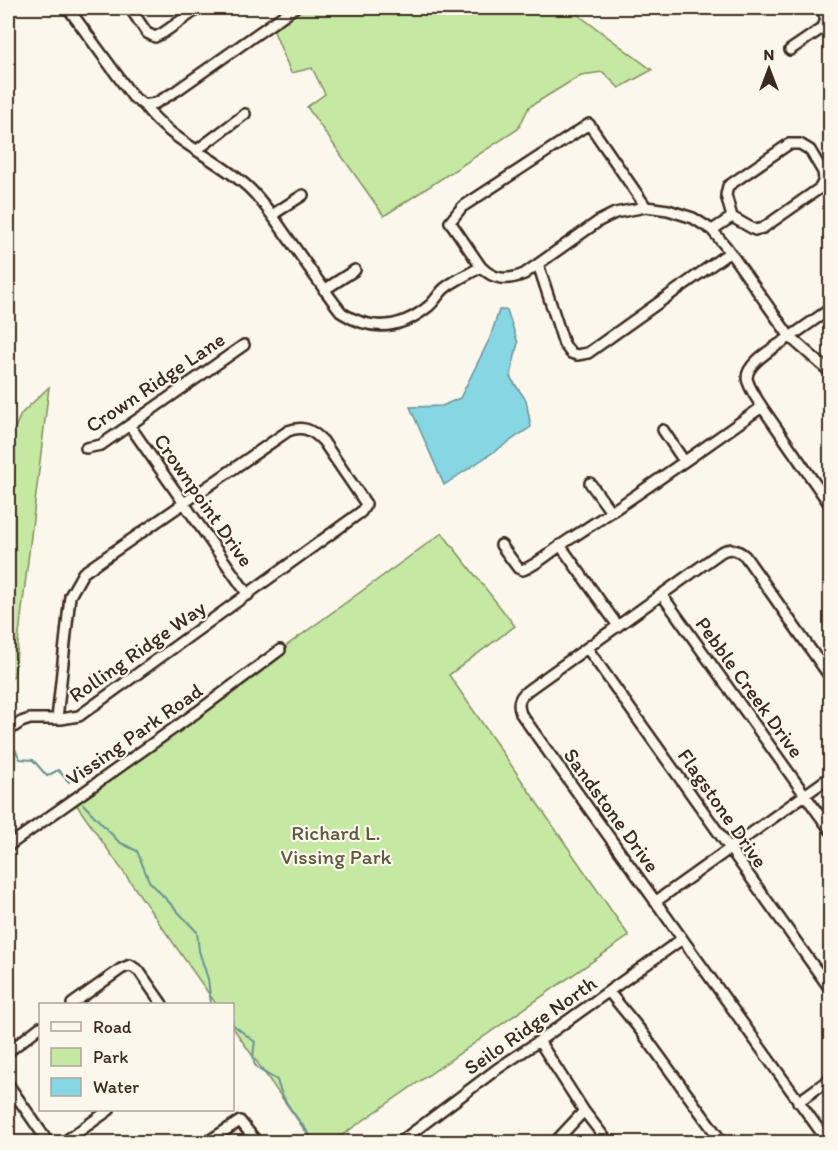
<svg xmlns="http://www.w3.org/2000/svg" width="838" height="1150" font-family="Itim,sans-serif">
<rect width="100%" height="100%" fill="#fbf7ec"/>
<filter id="ink" filterUnits="userSpaceOnUse"><feTurbulence type="fractalNoise" baseFrequency=".0167" numOctaves="2"/><feDisplacementMap in="SourceGraphic" scale="12" xChannelSelector="R" yChannelSelector="G"/><feConvolveMatrix kernelMatrix="1 2 1 2 8 2 1 2 1" color-interpolation-filters="sRGB"/></filter>
<g filter="url(#ink)">
<path fill="#c5e9a3" stroke="#808a60" stroke-width="1.5" d="M294 8H569L652 70 619 88 603 72 581 75 529 107 518 129 384 216 307 107 325 94 312 68 291 73 271 24Z
M49 387 14 676 8 681V444L21 414Z
M442 533 515 626 449 675 629 936 332 1142H313L233 1028 232 1004H216L73 800Z"/>
<path fill="#87d6e3" stroke="#699194" stroke-width="1.5" d="M499 310H507L518 343 510 377 526 400 531 427 444 485 410 407 442 406 460 398 490 338Z"/>
<g fill="none" stroke-linecap="round" stroke-linejoin="round">
<path stroke="#699194" stroke-width="2" d="M9 738 20 759 33 760 47 776 58 770 69 782
M83 804 119 842 137 851 149 881 197 932 199 951 208 979 211 1004
M232 1024 255 1042C250 1069 255 1067 277 1080 282 1103 302 1123 315 1142"/>
<g stroke="#3b2a1e" stroke-width="14">
<path id="minor" d="M68 8 133 97 144 105 156 103 176 91 294 8
M130 8 147 33 155 37 163 33 199 8
M790 50 818 31 823 27 826 19 821 8
M144 105C171 142 215 157 248 187 264 202 276 221 288 238 306 263 323 289 342 313 372 332 401 329 429 306 435 301 439 293 445 288 455 280 469 274 481 267L453 226 450 222 462 207 589 124 646 207
M197 150 245 114
M272 215 303 195
M712 230 732 217 726 195 728 186 789 144H800L810 150 823 172 824 180 820 188 763 228 755 230 732 217
M538 264 564 344 571 353 577 355 588 353 730 252
M481 267C494 280 507 281 524 274L599 221 615 213 646 207 668 210 693 218 712 230 727 248 790 337C777 346 741 365 748 382 751 391 757 399 762 407
M324 290 355 270
M830 309 790 337 830 372
M130 426 248 595
M663 430 684 461
M86 448 101 445 244 345
M590 483 611 512
M501 545 518 568 523 570C541 563 556 547 573 537 637 496 699 451 762 407L830 505
M560 545 618 626
M662 595 830 830
M587 648 830 989
M8 731 21 722 30 719H61L79 716 361 512 366 504 323 441C312 430 303 425 288 431L83 573 70 596 57 719
M8 846 197 712 280 650
M655 902 830 777
M609 992 641 1031 722 1142
M72 1004 121 969 130 965 139 971 162 1004
M539 1041 584 1111 608 1142
M8 1052 40 1027
M8 1084 48 1142
M798 1102 830 1079
M64 1142 109 1110
M207 1142 240 1121 257 1142
M400 1142 497 1069 539 1041 682 939
M555 1142 584 1111
M828 1142 521 714C516 701 521 695 531 688L721 552C730 547 737 549 745 556L830 677"/>
</g>
<use href="#minor" stroke="#fbf7ec" stroke-width="9"/>
</g>
</g>
<g text-anchor="middle" dominant-baseline="central" stroke-width="4.5" stroke-linejoin="round" paint-order="stroke">
<g font-size="21" fill="#3b2a1e" stroke="#fbf7ec">
<text transform="translate(155 382) rotate(-34)">Crown Ridge Lane</text>
<text transform="translate(204 500) rotate(55)">Crownpoint Drive</text>
<text transform="translate(137 651) rotate(-35)">Rolling Ridge Way</text>
<text transform="translate(750 687) rotate(54)">Pebble Creek Drive</text>
<text transform="translate(134 734) rotate(-35)">Vissing Park Road</text>
<text transform="translate(723 808) rotate(55)">Flagstone Drive</text>
<text transform="translate(612 810) rotate(54)">Sandstone Drive</text>
<text transform="translate(530 1025) rotate(-35)">Seilo Ridge North</text>
</g>
<g font-size="21" fill="#5e5a3f" stroke="#fbf7ec">
<text x="336" y="832">Richard L.<tspan x="336" dy="24">Vissing Park</tspan></text>
</g>
</g>
<rect width="838" height="1150" fill="none" stroke="#fbf7ec" stroke-width="30"/>
<rect x="15" y="15" width="808" height="1120" fill="none" stroke="#3b2a1e" stroke-width="2" filter="url(#ink)"/>
<rect x="39" y="1003" width="195" height="108" fill="#fbf7ec" stroke="#aea59a" stroke-width="1.5"/>
<rect x="51" y="1022" width="30" height="9" fill="#fbf7ec" stroke="#aea59a" stroke-width="1.5"/>
<text x="93" y="1033" font-size="18" fill="#3b2a1e">Road</text>
<rect x="51" y="1048" width="30" height="18" fill="#c5e9a3" stroke="#aea59a" stroke-width="1.5"/>
<text x="93" y="1063" font-size="18" fill="#3b2a1e">Park</text>
<rect x="51" y="1078" width="30" height="18" fill="#87d6e3" stroke="#aea59a" stroke-width="1.5"/>
<text x="93" y="1093" font-size="18" fill="#3b2a1e">Water</text>
<g transform="translate(769 69)" stroke="#fbf7ec" stroke-width="4.5" paint-order="stroke">
<path d="M0-4.5L10 22L0 15L-10 22Z" fill="#3b2a1e"/>
<text y="-9" font-size="16" font-weight="bold" text-anchor="middle" fill="#3b2a1e">N</text>
</g>
</svg>
